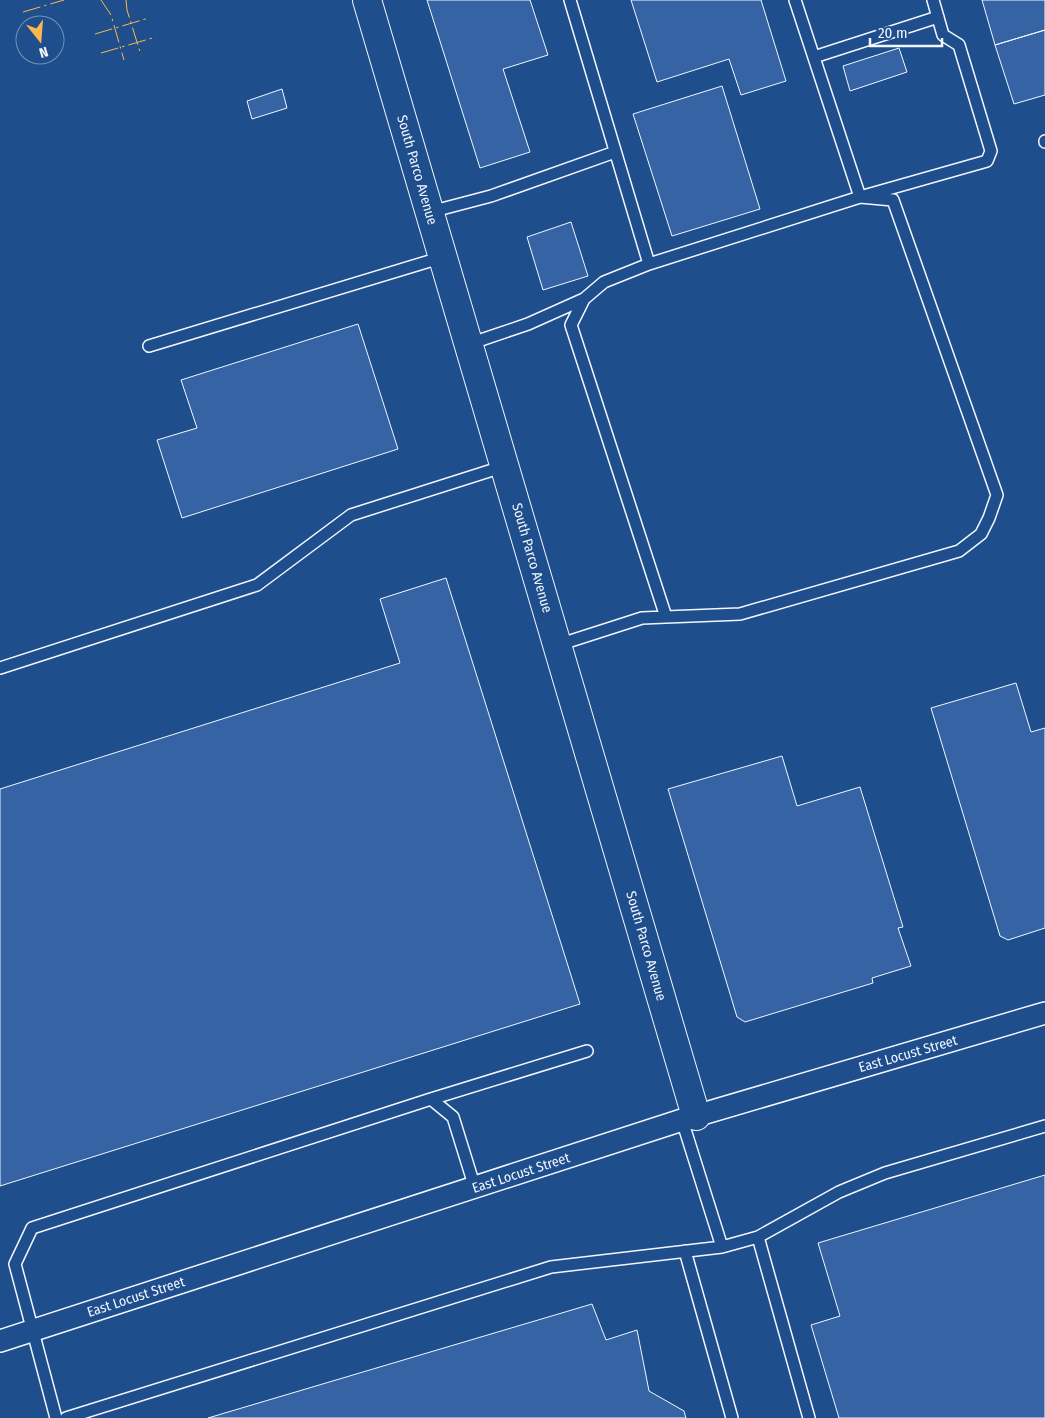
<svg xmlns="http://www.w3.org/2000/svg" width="1045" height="1418" font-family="'Fira Sans Condensed',sans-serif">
<rect width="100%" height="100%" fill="#1f4e8c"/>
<path fill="#3563a3" stroke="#f2f6ff" d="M427 0H530L548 55 503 69 530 152 480 168Z
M631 0H761L786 81 741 95 729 59 657 82Z
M982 0H1045V30L995 45Z
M1045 30V95L1014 104 995 45Z
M899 48 907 72 850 91 843 66Z
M722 86 760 209 672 236 633 114Z
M282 89 287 108 252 119 247 101Z
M571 222 588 276 543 290 527 237Z
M358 324 398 449 182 518 157 440 197 428 181 380Z
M446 578 580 1004 0 1186V789L400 663 380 599Z
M1016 683 1031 732 1045 728V928L1008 940 1000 936 931 708Z
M782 756 797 806 860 787 903 927 898 928 911 966 872 978 873 983 745 1022 737 1017 668 789Z
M1045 1175V1418H839L811 1325 840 1316 818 1243Z
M592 1304 606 1340 637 1330 649 1391 684 1411 686 1418H208Z"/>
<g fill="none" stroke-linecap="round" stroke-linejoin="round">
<g stroke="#f2f6ff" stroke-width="14">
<path id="service" d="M570 0 649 264
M795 0 860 197
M814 57 938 17
M1045 141V142
M860 197 893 200 997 495 989 518 981 534 959 551 740 614 666 617 571 325 584 299 604 282 649 264 860 197 987 161 991 151 959 45 943 35 933 0
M430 212 491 196 615 152
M469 344 528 324 584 299
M149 346 443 257
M558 645 642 618 666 617
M0 668 257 585 351 515 505 466
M431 1099 587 1051
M758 1237 809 1418
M722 1247 758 1237 839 1192 885 1173 1045 1126
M685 1251 732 1418
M56 1418 15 1264 32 1228 431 1099 453 1117 475 1188
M66 1418 551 1267 722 1247 682 1120"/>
</g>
<g stroke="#f2f6ff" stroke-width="24">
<path id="minor" d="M0 1341 682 1120 1045 1013"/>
</g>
<g stroke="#f2f6ff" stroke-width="30">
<path id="tertiary" d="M367 0 696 1116"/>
</g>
<use href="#service" stroke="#1f4e8c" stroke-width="11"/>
<use href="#minor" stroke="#1f4e8c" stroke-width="21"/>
<use href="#tertiary" stroke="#1f4e8c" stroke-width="28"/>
<path stroke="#ffb74d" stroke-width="1" stroke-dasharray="18 4 2.5 4" stroke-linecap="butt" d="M101 0 111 15 124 60
M126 0 127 10 141 55
M23 12 64 0
M95 34 149 18
M101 53 156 37"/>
</g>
<g text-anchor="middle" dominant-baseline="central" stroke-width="4" stroke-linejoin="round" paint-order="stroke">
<g font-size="14" fill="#f2f6ff" stroke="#1f4e8c">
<text transform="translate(417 170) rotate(74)">South Parco Avenue</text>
<text transform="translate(532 558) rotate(74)">South Parco Avenue</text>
<text transform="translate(646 946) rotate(74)">South Parco Avenue</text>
<text transform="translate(908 1054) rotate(-16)">East Locust Street</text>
<text transform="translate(521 1173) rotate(-18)">East Locust Street</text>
<text transform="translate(136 1297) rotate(-18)">East Locust Street</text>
</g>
</g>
<g transform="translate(40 40) rotate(163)"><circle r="24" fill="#1f4e8c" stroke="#7391ba"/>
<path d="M0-4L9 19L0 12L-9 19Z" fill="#ffb74d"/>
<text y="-8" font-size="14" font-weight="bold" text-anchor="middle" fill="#f2f6ff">N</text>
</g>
<path d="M870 38v8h72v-8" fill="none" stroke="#f2f6ff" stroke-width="2.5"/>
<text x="878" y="38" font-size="15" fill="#f2f6ff" stroke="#1f4e8c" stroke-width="4" paint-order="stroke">20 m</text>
</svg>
